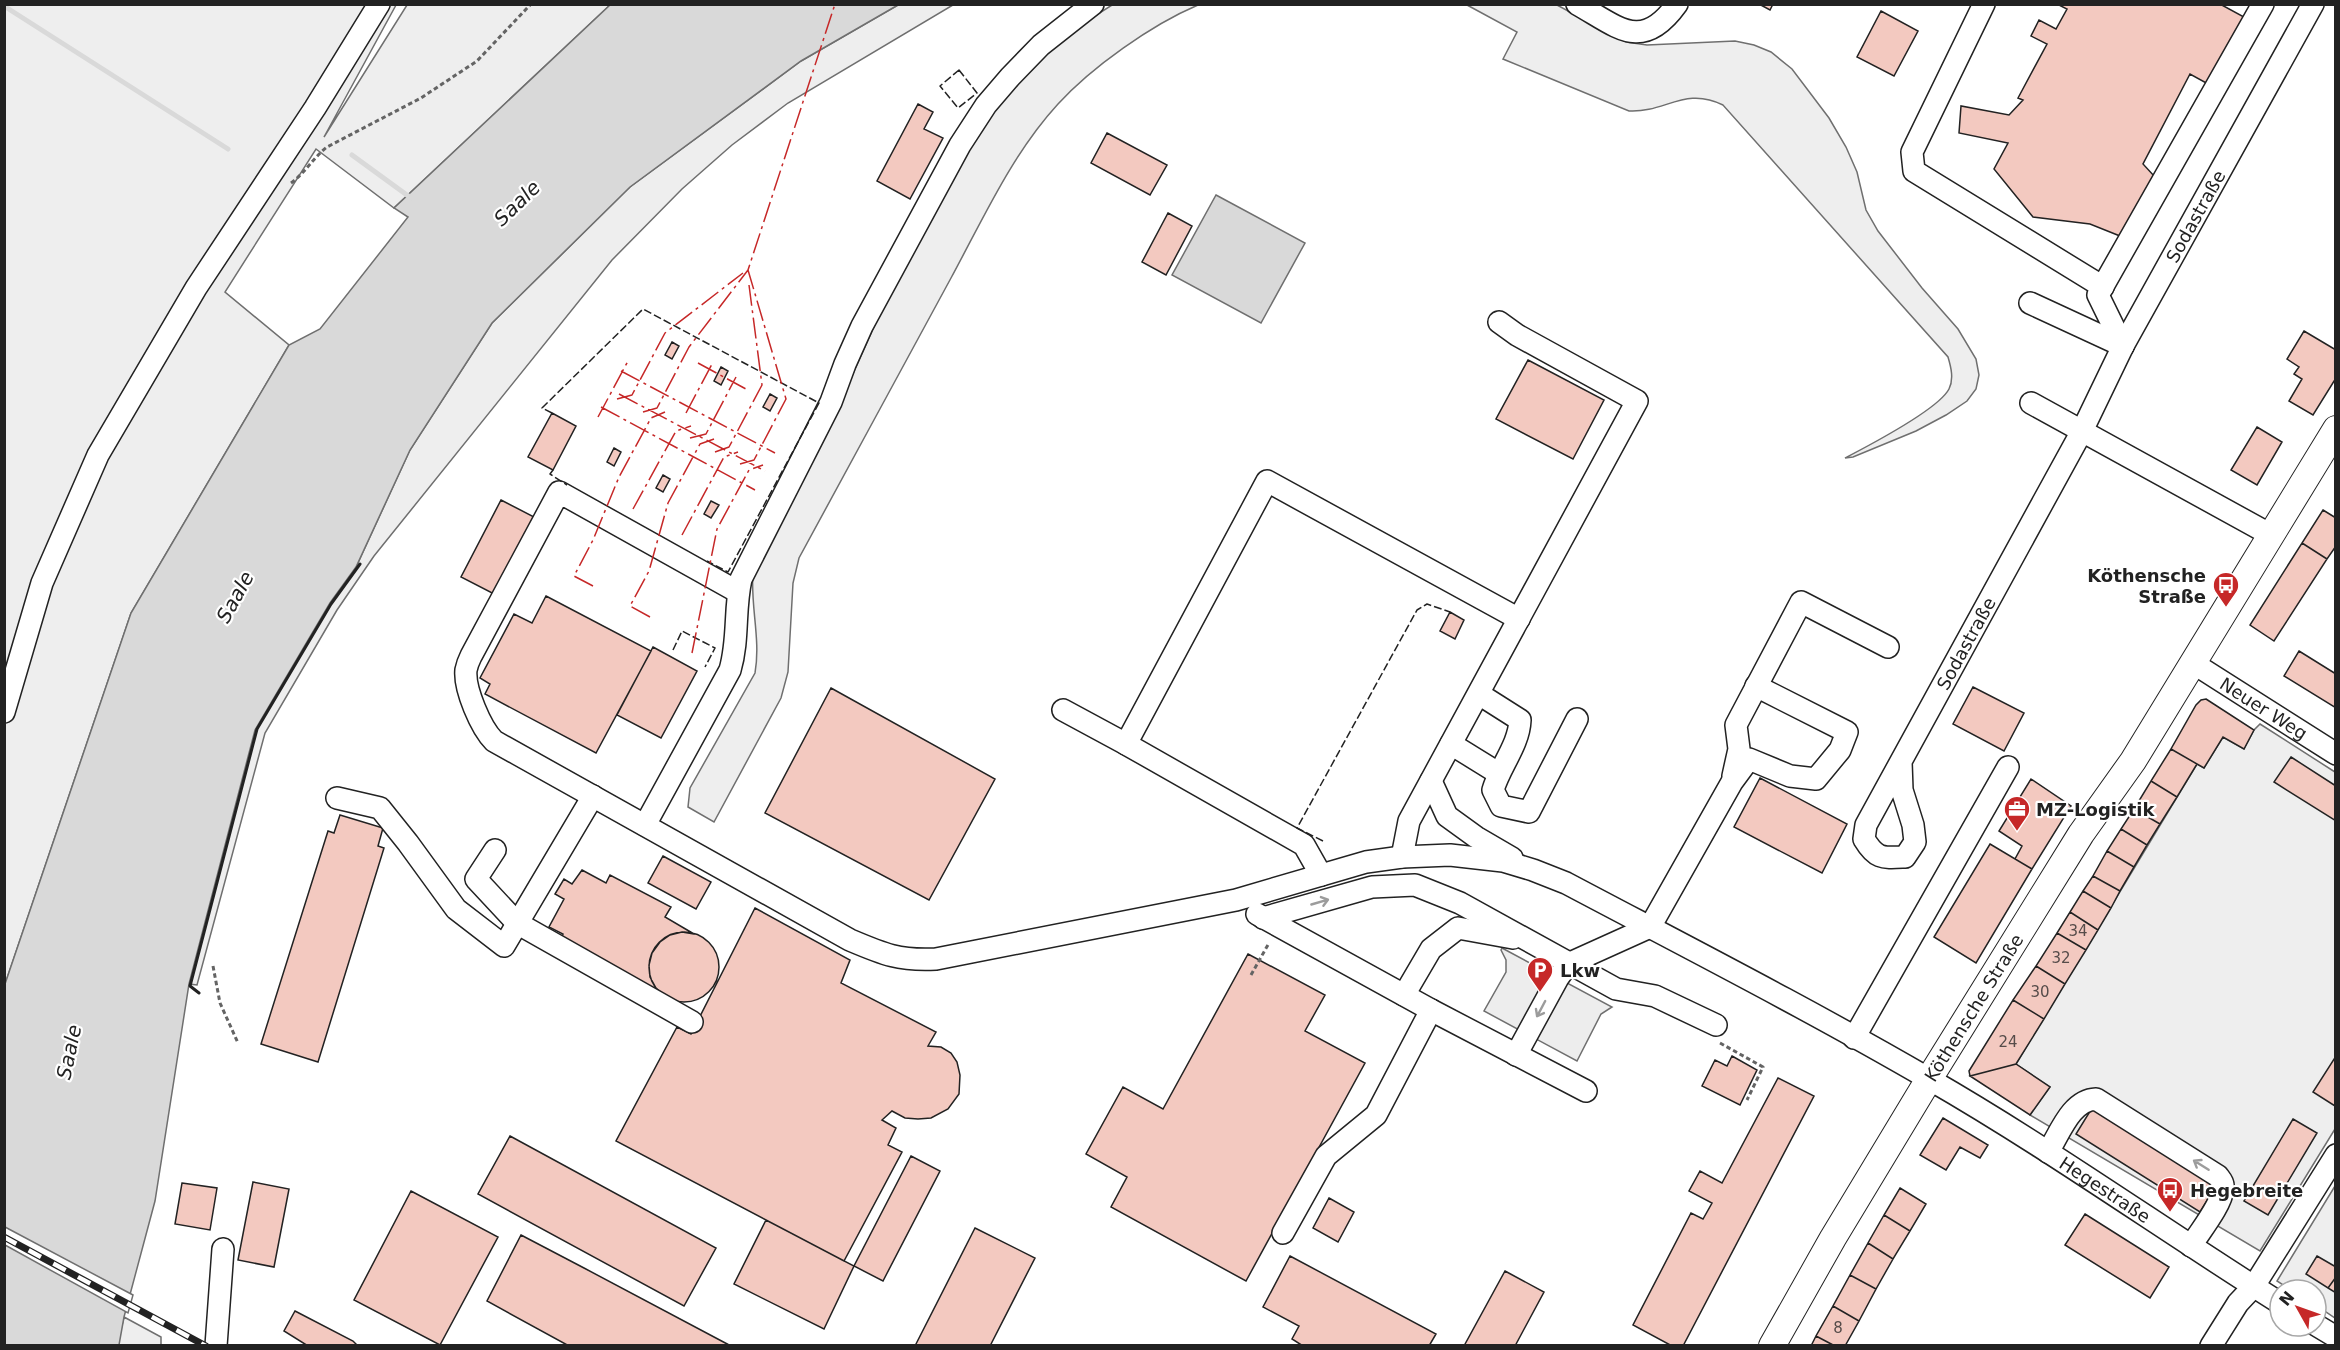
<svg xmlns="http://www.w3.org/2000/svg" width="2340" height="1350" font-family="'DejaVu Sans',sans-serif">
<rect width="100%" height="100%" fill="#fff"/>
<path fill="#eee" stroke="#6f6f6f" stroke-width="1.5" d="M5 5H396L324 137 407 5H610L394 208 316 149 225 292 289 345 131 613 5 984Z
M898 5H953L788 103 732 145 682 189 612 260 374 556 337 610 265 733 197 985 189 984 255 730 330 603 356 567 410 450 492 323 630 187 801 61Z
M1112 5H1198C1151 25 1092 67 1058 104 1012 154 983 219 951 278 900 371 850 465 799 558L793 583 788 672 781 698 714 822 688 807 690 788 755 673C761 639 750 605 753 571L838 407 877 320 970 145 1000 102 1068 33Z
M1467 5H1557L1626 42 1647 45 1735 41 1754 45 1771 52 1792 69 1829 118 1846 147 1857 172 1866 210 1878 231 1922 288 1958 329 1976 359 1979 375 1976 389 1967 401 1946 415 1916 431 1853 457 1845 458C1868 446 1938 410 1949 389 1954 379 1951 367 1948 357L1723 105C1685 86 1665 113 1629 111L1503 59 1517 32Z
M2260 724 2335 772V1129L2260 1251 2030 1115 2050 1087 2016 1064 2197 764 2204 768 2223 737 2244 749 2254 730Z
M2335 1186V1318L2316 1305V1290H2291L2277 1281Z
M124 1317 161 1337V1345L117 1346Z"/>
<path fill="#ededed" stroke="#6f6f6f" stroke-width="1.5" d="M1502 948 1612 1007 1601 1014 1577 1061 1484 1011 1506 972V960L1501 950Z"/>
<path fill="#d9d9d9" stroke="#6f6f6f" stroke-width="1.5" d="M610 5H898L801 61 630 187 492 323 410 450 356 567 330 603 255 730 189 984 155 1201 124 1317 119 1345 5 1346V984L131 613 289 345 320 329 408 217 394 208Z
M1216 195 1305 243 1261 323 1172 275Z"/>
<path fill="#fff" stroke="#6f6f6f" stroke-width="1.5" d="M5 1227 133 1295 128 1313 5 1245Z"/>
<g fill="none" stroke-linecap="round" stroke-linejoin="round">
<path stroke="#d9d9d9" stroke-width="5" d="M4 6 228 149
M352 155 411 198"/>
</g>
<path fill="#f3c9c0" stroke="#222" stroke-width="1.5" d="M1759 4H1773L1770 10Z
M2057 4H2220L2244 17 2208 84 2190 74 2143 164 2155 177 2120 236 2090 224 2033 217 1994 169 2008 143 1959 133 1961 106 2009 115 2023 100 2018 98 2047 44 2031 36 2039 20 2056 29 2067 9Z
M1881 11 1918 31 1894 76 1857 57Z
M918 104 933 112 924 129 943 138 910 199 877 181Z
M1107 133 1167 165 1150 195 1091 163Z
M1168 213 1192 226 1166 275 1142 262Z
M2304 331 2336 350V378L2313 415 2289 401 2302 379 2294 374 2299 367 2287 359Z
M672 342 679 346 672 359 665 355Z
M1528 360 1604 400 1573 459 1496 419Z
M721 367 728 371 721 385 714 381Z
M770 394 777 398 770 411 763 407Z
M552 413 576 426 553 470 528 457Z
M2257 427 2282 442 2257 485 2231 470Z
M614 448 621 452 614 466 607 462Z
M663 475 670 479 663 492 656 488Z
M501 500 536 518 496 595 461 577Z
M711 501 719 505 711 518 704 514Z
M2323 510 2336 518V546L2327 559 2302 543Z
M2302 543 2327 559 2274 641 2250 625Z
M546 596 651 651 596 753 485 694 490 684 480 678 514 614 532 623Z
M1450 612 1464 620 1455 639 1440 631Z
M653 647 697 671 661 738 617 715Z
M2299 651 2336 674V708L2284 676Z
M1973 687 2024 713 2004 751 1953 724Z
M831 688 995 779 929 900 765 813Z
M2206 699 2254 730 2244 749 2223 737 2204 768 2171 749 2196 705 2201 700Z
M2171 749 2197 764 2177 797 2151 781Z
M2291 757 2336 786V821L2274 782Z
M1760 778 1847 824 1822 873 1734 827Z
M2031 779 2071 806 2032 869 2015 859 2022 846 1999 831Z
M2151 781 2177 797 2160 824 2134 809Z
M2134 809 2160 824 2147 845 2121 829Z
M340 815 383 828 378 846 384 848 318 1062 261 1044 328 831 334 833Z
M2121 829 2147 845 2134 867 2107 851Z
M1990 844 2032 869 1976 963 1934 937Z
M2107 851 2134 867 2120 891 2093 876Z
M663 856 711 882 696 909 648 883Z
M582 870 606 883 610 875 671 907 665 917 694 934 682 932 670 935 660 942 652 953 649 965 650 977 656 988 665 996 558 945 563 934 549 927 564 899 555 894 564 879 572 884Z
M2093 876 2120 891 2111 908 2083 891Z
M2083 891 2111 908 2098 930 2070 912Z
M755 908 850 960 841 983 936 1032 928 1046 941 1047 951 1053 957 1062 960 1075 959 1094 948 1109 931 1118 918 1119 905 1118 892 1111 882 1120 896 1128 888 1145 902 1152 844 1261 616 1141 677 1027 691 1034Z
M2070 912 2098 930 2086 950 2057 933Z
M649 967a35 35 0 1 1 70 0a35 35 0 1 1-70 0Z
M2057 933 2086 950 2065 984 2036 966Z
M1248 954 1325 995 1305 1031 1365 1063 1246 1281 1111 1207 1127 1177 1086 1154 1123 1087 1163 1109Z
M2036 966 2065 984 2044 1019 2013 1000Z
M2013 1000 2044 1019 2016 1064 1970 1076 1969 1071Z
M1732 1056 1757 1070 1740 1105 1702 1086 1715 1060 1727 1066Z
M2336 1056V1105L2335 1106 2313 1092Z
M2016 1064 2050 1087 2030 1115 1970 1076Z
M1778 1078 1814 1096 1683 1346H1672L1633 1325 1691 1213 1703 1219 1712 1203 1689 1191 1700 1171 1722 1183Z
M2092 1108 2216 1186 2200 1212 2076 1134Z
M1943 1118 1988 1145 1980 1158 1960 1147 1946 1170 1920 1155Z
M2293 1119 2317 1133 2268 1215 2244 1201Z
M510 1136 716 1248 684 1306 478 1194Z
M911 1156 940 1171 883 1281 854 1266Z
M253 1182 289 1189 274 1267 238 1260Z
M182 1183 217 1188 210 1230 175 1224Z
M1900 1188 1926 1204 1910 1231 1884 1215Z
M411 1191 498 1237 440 1345 354 1300Z
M1329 1198 1354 1212 1338 1242 1313 1228Z
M2085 1214 2169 1267 2150 1298 2065 1245Z
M1884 1215 1910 1231 1893 1259 1868 1243Z
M766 1220 854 1266 824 1329 734 1284Z
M975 1228 1035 1258 990 1346H915Z
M521 1235 584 1268 731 1346H569L487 1301Z
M1868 1243 1893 1259 1876 1289 1850 1275Z
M1290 1256 1436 1334 1429 1346H1303L1292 1339 1299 1326 1263 1307Z
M2317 1256 2336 1267V1277L2328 1288 2306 1274Z
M1505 1271 1544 1292 1515 1346H1464Z
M1850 1275 1876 1289 1859 1321 1833 1306Z
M2336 1277V1293L2328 1288Z
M1833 1306 1859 1321 1845 1346H1835L1816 1336Z
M295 1311 353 1341 358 1346H308L284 1331Z
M1816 1336 1835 1346H1811Z"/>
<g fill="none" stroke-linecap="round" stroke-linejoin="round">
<g stroke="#222" stroke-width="24">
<g id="minor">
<path d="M1577 4C1618 27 1642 53 1677 4"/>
<path d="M1984 4 1912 152 1914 171 2103 287"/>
<path d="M2030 303 2123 346"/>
<path d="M2123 346 2098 295 2263 4"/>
<path d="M2031 403 2271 535"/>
<path id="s1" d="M738 592 559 492 471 656C469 660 467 665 466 670 464 689 481 728 494 741L850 940C883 954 899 961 936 959L1236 900 1366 862 1402 857 1450 855 1503 861 1533 870 1566 883C1687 947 1810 1010 1929 1079 2049 1148 2162 1229 2280 1303"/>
<path id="s2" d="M2193 663 2336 754"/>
<path d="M1479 694 1520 720C1519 745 1500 766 1493 790L1501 806 1529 812 1577 719"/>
<path d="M1063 710 1126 744"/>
<path d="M4 712 42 583 98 455 196 288 315 108 379 4"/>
<path d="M1451 744 1498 773"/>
<path id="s3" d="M1901 762 1902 790 1913 825 1915 842 1905 857C1882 858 1876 859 1864 839L1866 825 2082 431 2123 346 2313 4"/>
<path d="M1733 776 1739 749 1736 725 1801 602 1888 647"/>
<path d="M1431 781 1447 816 1476 837 1512 858"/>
<path d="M337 798 380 808 408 843 456 909 504 946 593 796"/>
<path d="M645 825 730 670C739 639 734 610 741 579L831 402 845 364 862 326 960 145 986 105 1010 77 1041 45 1093 4"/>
<path d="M495 850 476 879 517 923 692 1022"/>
<path d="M1402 857 1409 821 1637 401 1517 335 1499 322"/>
<path d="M1321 875 1304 845 1126 744 1267 481 1519 619"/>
<path d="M1257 914 1431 1010 1586 1091"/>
<path d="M1263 918 1372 887 1415 885 1460 903 1616 989 1655 996 1716 1025"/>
<path d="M1404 995 1431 949 1458 928 1513 938"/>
<path d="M1854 1038 2008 767"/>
<path d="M1516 1055 1558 978 1568 964 1650 927 1732 782 1749 759 1790 776 1816 779 1840 750 1847 732 1756 686"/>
<path d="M2048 1152C2060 1133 2071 1100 2096 1099L2218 1176C2221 1180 2224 1183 2223 1189 2221 1206 2200 1231 2191 1246"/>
<path d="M1283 1233 1326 1156 1376 1115 1431 1010"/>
<path d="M2316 1325 2336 1337"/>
<path d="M216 1346 223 1249"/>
<path d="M2211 1346 2238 1303 2254 1286 2336 1155"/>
</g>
</g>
<g stroke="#222" stroke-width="28">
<g id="major">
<path id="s4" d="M1772 1346 1833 1238 1929 1079 2081 834 2133 761 2336 429"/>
</g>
</g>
<path stroke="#646464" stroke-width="3" stroke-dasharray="4.5 3" stroke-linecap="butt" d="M291 183C305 173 313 158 327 147L421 98 477 61 531 4
M213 966 220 1003 238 1043
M1251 975 1269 943
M1720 1043 1763 1067 1747 1100"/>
<use href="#minor" stroke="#fff" stroke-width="21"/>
<use href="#major" stroke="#fff" stroke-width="26"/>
<g stroke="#222" stroke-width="7">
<path id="rail" d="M4 1237 206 1346"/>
</g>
<use href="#rail" stroke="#fff" stroke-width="4.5" stroke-dasharray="14" stroke-linecap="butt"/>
<path stroke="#222" stroke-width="1.5" stroke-dasharray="8 3" stroke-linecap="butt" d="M959 70 977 93 958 108 940 86Z
M552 413 542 408 643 309 819 403 728 572 707 561
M553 470 550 474 567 485
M673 650 682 631 715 648 705 667
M1323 841 1297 828 1417 610 1427 604 1450 612"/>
<path stroke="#222" stroke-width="3" d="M199 993 190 986 257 729 331 604 360 564"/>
<path stroke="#c62828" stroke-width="1.5" stroke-dasharray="21 4.5 3 4.5" stroke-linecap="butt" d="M698 363 746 389
M621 371 775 453
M619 394 765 471
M617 399 632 395 665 333 743 273
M601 407 755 490
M643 412 657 408 689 347 748 270 835 4
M686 413 712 364
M598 417 628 361
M690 438 706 434 736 377
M715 452 729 447 762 385 749 285
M740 464 754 460 786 399 748 270
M633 509 676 431 691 426
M682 535 724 457 738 452
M593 586 574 576 593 540 619 477 651 418 665 412
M650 617 630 606 649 571 668 503 700 444 714 439
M692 653 717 529 749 470 763 465"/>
</g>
<defs><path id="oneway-shaft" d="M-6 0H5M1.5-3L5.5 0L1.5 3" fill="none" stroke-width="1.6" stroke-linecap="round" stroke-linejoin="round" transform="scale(1.5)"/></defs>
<g stroke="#9c9c9c">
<use href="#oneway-shaft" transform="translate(1320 902) rotate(-16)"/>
<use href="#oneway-shaft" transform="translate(1541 1009) rotate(118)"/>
<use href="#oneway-shaft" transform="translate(2201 1165) rotate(-148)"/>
</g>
<defs>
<g id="bus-pin" transform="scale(1.35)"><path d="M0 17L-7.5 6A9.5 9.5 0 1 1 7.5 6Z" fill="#c62828" stroke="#fff"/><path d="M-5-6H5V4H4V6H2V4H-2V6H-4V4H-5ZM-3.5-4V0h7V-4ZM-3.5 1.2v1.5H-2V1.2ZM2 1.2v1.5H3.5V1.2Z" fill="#fff"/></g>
<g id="office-pin" transform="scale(1.35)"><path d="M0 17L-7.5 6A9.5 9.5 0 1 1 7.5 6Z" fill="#c62828" stroke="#fff"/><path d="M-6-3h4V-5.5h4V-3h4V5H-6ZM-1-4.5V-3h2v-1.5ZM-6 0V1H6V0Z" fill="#fff"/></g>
<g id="parking-pin" transform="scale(1.35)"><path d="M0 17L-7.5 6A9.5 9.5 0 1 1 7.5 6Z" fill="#c62828" stroke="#fff"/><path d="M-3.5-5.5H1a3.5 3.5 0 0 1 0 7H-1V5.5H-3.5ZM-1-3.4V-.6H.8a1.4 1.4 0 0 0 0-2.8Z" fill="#fff"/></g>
</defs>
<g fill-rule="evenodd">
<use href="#bus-pin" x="2226" y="585"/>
<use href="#office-pin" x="2017" y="809"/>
<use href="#parking-pin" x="1540" y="970"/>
<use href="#bus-pin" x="2170" y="1190"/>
</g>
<g text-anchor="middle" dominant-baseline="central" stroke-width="4.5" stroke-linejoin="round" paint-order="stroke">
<g font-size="15" fill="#564c4a">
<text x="2078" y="931">34</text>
<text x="2061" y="958">32</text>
<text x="2040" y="992">30</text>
<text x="2008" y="1042">24</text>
<text x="1838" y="1328">8</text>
</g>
<g font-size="18" fill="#222" stroke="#fff">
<text stroke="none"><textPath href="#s3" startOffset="855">Sodastraße</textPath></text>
<text stroke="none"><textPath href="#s3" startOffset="370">Sodastraße</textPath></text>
<text stroke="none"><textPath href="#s2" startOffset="84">Neuer Weg</textPath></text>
<text stroke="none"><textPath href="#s4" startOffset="394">Köthensche Straße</textPath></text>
<text stroke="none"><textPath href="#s1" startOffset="2247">Hegestraße</textPath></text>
</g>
<g font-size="18" font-weight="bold" fill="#222" stroke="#fff" text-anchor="start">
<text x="2206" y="575" text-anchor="end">Köthensche<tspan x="2206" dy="21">Straße</tspan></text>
<text x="2036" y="809">MZ-Logistik</text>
<text x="1560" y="970">Lkw</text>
<text x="2190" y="1190">Hegebreite</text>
</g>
<g font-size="20" font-style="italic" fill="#222" stroke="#fff">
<text transform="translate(517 203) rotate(-44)">Saale</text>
<text transform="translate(235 597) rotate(-61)">Saale</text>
<text transform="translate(69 1052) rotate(-78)">Saale</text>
</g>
</g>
<rect width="2340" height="1350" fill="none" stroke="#222222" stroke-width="12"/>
<g transform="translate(2298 1308) rotate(310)"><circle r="28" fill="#ffffff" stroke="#a7a7a7" stroke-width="1.5"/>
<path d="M0-4.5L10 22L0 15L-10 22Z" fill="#c62828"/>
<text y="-9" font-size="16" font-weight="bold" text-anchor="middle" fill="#222222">N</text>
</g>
</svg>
